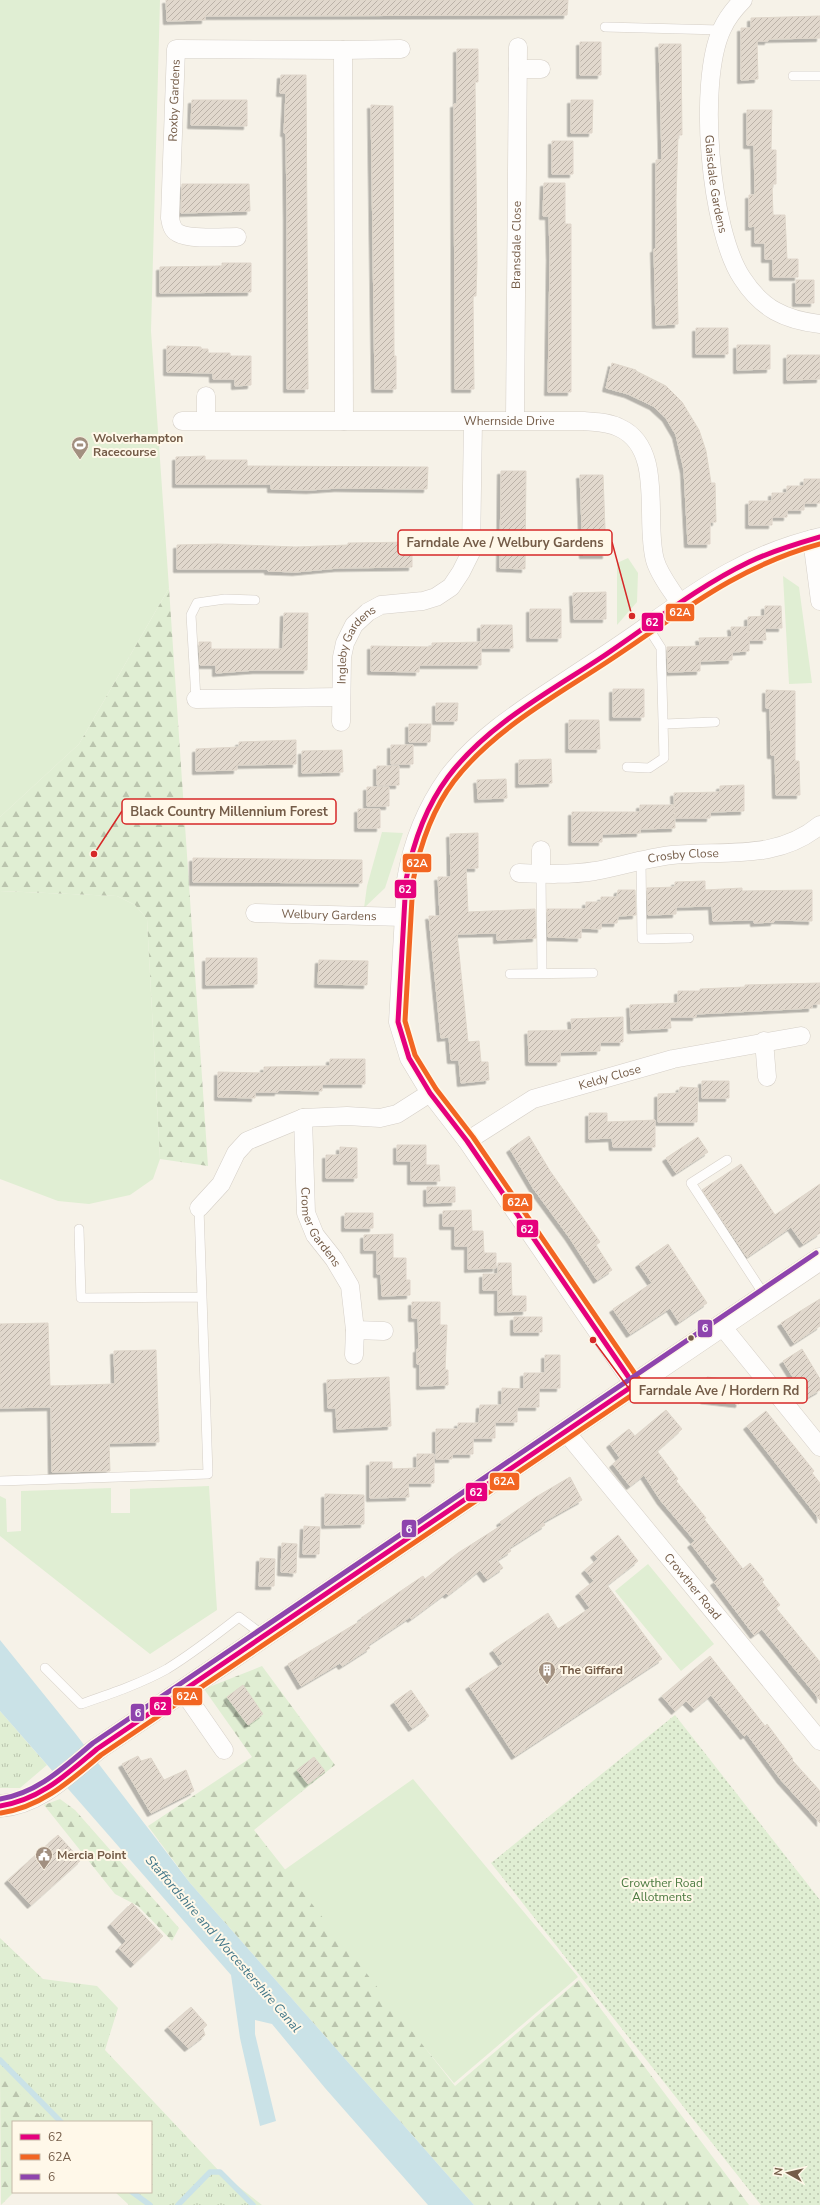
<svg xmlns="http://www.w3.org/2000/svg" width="820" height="2205" font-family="'Nunito Sans',sans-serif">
<defs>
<pattern id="forest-firs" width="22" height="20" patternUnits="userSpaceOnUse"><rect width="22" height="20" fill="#e0eed3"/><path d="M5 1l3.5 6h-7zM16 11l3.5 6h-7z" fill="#bac4ad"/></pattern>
<pattern id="park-tufts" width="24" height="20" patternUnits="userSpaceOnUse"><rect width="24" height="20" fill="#e0eed3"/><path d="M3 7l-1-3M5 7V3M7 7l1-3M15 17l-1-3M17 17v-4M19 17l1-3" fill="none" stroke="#bac4ad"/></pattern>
<pattern id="garden-dots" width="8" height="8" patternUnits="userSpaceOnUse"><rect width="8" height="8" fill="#e0eed3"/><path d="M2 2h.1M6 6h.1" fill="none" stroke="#bac4ad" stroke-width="1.8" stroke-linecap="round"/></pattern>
<pattern id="building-hatch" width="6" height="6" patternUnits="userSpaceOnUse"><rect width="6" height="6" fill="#e1d8cd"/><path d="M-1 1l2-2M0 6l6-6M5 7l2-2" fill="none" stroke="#bbb2a8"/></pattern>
<filter id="shadow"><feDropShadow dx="-3.5" dy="3.5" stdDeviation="0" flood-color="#0004"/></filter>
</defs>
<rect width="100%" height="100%" fill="#f6f2e8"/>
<path fill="#e0eed3" d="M0 0H160L151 331 169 588 79 744 0 817Z
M628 558 638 573 637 602 617 625V563Z
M783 576 799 587 812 683 789 684Z
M382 832 403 833 385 888 364 908 367 886Z
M0 891 117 896 135 905 147 919 160 1159 153 1179 130 1195 89 1204 58 1201 0 1179Z
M209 1486 217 1610 150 1654 0 1536V1496L6 1499 7 1532 21 1531V1491L111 1488V1513H130V1489Z
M648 1564 714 1644 681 1671 615 1591Z
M413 1779 578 1977 454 2083 280 1873Z"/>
<path fill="url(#forest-firs)" d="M169 588 208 1166 160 1159 147 919 135 905 117 896 0 891V817L79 744Z
M262 1666 335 1765 254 1830 455 2086 579 1980 749 2205H474L190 1883 148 1826 252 1757 204 1689Z
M60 1799 75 1810 179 1928 172 1941 138 1906 115 1894 44 1805Z
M0 2069 55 2122H13L14 2192 1 2205Z"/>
<path fill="url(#park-tufts)" d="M0 1711 47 1765 20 1788H0Z
M0 1938 43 1979 97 1986 118 2008 105 2050 220 2172 262 2205H129L115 2192H151V2122H45L0 2071Z"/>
<path fill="url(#garden-dots)" d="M675 1715 820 1900V2205H761L491 1863Z"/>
<path fill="#cae2e7" d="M0 1640 75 1733 190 1883 474 2205H428L325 2088 272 2024 255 2020V2034L276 2121 260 2126 240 2038 231 1975 0 1711Z"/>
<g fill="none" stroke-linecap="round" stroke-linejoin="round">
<path stroke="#cae2e7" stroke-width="5.5" d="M0 2060 61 2122
M132 2192 150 2205
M178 2205 210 2172H220L253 2205"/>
</g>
<path fill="url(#building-hatch)" stroke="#dfd6ca" filter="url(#shadow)" d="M166 0H568L567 15 205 16V20L167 21Z
M820 16V38L768 39V41H757L758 79 741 80V28H751V18Z
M580 42H601V75H580Z
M659 44H681L682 135H678L676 200 678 324 656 325 654 249H656V160H662Z
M457 49H478V82H475L477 263 476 296H473L474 389H455L454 104H457Z
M281 75H306L308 389H287V216L286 133H284L286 93H280Z
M192 100H247V126L191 125Z
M571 100H593L592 133H571Z
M371 105 393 106 394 356H396V389H375Z
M747 110H772L771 150H776V184H772L773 215H785L787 259H798V277H773V259H765V243H755V226L749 227V195H755L754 145H747Z
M552 141H573V174H552Z
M544 183H565V224H571V392H548L550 257 549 216H543Z
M182 184H249L250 211 181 213Z
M222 263H251V292L160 293V267L222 266Z
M796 280H814V303H796Z
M696 328H728V354H696Z
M737 345H770V369L737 370Z
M167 346 201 347V349H208V353H230V356H251V385L235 386V379H213V373L167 372Z
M787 355H820V379L787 380Z
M612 363 636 370V371L666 386 682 402 699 430 706 451 711 483H715L716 522H710V544H688L684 470 676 435 666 418 653 406 628 394 606 388Z
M205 456V460H247V466L428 467 427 489 338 488 310 490 271 489V484H176V457Z
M501 471H526L525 569 500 568Z
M580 475H603L606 555H583Z
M804 479H820V503H804V510H787V517H772V525H749V501H772V493H787V486H804Z
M412 542V567L338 568 296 572 268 571V569H177V545L217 544 296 547 348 545V543Z
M606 592V619H574L573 593Z
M765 606H781L782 628H765L766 640H749V651L732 652V660L700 661V671L668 672 667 647 700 646 699 638 732 637 731 627H748V635V617L765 616Z
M530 609H561V638H530Z
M284 613H308L307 670H256L216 673V665H200L199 642H211V649H283Z
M481 625H512L513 648H481V665H419V672L371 671V646L432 647V643L481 642V644Z
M613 689H644V717H613Z
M766 690 795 691V761H799L800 795H776L775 755H771L770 708H766Z
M436 703H458L457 721H436Z
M569 720H599L600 749H569Z
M409 724H431L430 742H409Z
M296 740V764L237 765V770L196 771V749L239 747V742Z
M391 745H413V764H391Z
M342 750 343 772 302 773V751Z
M551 759 552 783 519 784V760Z
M377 766H399V785H377Z
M506 779 507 798 478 799 477 780Z
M744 785V811L710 812V818H675L674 793 720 792V786Z
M367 787H389V806H367Z
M640 805H674L675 828 640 829V833L602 834V842H572V812H640Z
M358 809H380V828H358Z
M478 833V868H466L468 912 535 909 536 938 497 940V933L457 934 468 1042 479 1041 481 1062H488L489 1080 461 1083 459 1060H451L449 1037 441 1038 429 916H440L438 877H451L450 834Z
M193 858 362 860V883L193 882Z
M705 881V890L742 888V891L812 890V921L774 920V922L754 923V920L713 921 712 906 676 907V914L648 915 647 888 675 887V882Z
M618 890H635L636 915 618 916 617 923H601V929L581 928V938L548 937 547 909H586V902H601V897H617Z
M206 958H257V984L206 985Z
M319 960 368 961 367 985 318 984Z
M820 983V1004H812V1008L696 1014V1017H670L671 1028 631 1030 630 1005 678 1003V991H700V989L745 987V985Z
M623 1017V1042H600V1051L560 1052V1062H529L528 1031 572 1030 571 1019Z
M330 1059H365V1084H322V1091L278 1090V1092H255V1098L218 1097V1072L264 1073V1067L330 1066Z
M702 1081H729V1098H702Z
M680 1087 698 1088 697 1122H658V1094L679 1093Z
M589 1113H607V1122L655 1120V1147H613L612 1138 589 1139Z
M529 1136 550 1171 600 1242 596 1245 612 1270 597 1280 569 1237 533 1188 510 1149Z
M698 1137 708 1152 676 1173 666 1158Z
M397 1145H426V1165H439L440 1181H411V1161H397Z
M340 1147 357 1148V1178H326V1155H340Z
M741 1164 775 1215 820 1184V1233L803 1244 791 1227 747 1257 702 1190Z
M427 1187H455V1202L427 1203Z
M471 1210 472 1231H483L484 1253H496V1268L468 1269V1246H455V1226H443V1211Z
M345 1213H373V1228H345Z
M393 1234V1258H406V1280H410V1295L382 1296 381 1274H377V1250H364V1235Z
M668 1244 707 1303 679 1322 670 1308 630 1334 613 1309 652 1283 639 1264Z
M498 1263H511L512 1296H526V1311L498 1312V1290H483V1274H498Z
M820 1299V1326L794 1343 781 1323Z
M412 1302H440V1325H447L445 1370H448V1385L420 1386V1364H417V1349H419L418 1318H412Z
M514 1317H542V1332H514Z
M48 1323 50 1386 115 1384 114 1351 156 1350 159 1442 109 1443 110 1471 52 1472 51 1407 0 1408V1324Z
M802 1349 820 1379V1390L806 1398 783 1361Z
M545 1355H560V1388H539V1407H517V1422H495V1438H473V1454H452V1459H436V1429H458V1423H479L480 1405H502V1388L524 1389V1373H545Z
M389 1377 391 1426 337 1429 336 1408H328L327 1380Z
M707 1377 742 1381 739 1404 704 1400Z
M666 1410 682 1429 657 1451 678 1479 676 1481 706 1518 704 1519 743 1569 750 1563 764 1580 762 1582 780 1605 776 1608 820 1662V1700L762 1629 754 1635 714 1582 718 1579 691 1544 695 1541 661 1501 644 1475 630 1486 613 1464 620 1458 610 1444 629 1429 635 1436Z
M766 1411 814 1471 812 1473 820 1483V1520L747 1426Z
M417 1454H434V1483H408L409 1497 370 1498V1462H392V1469L417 1468Z
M570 1477 582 1500 543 1522 545 1525 509 1548 511 1551 497 1560 503 1568 487 1579 480 1570 448 1595 446 1593 411 1619 410 1617 368 1645 370 1648 342 1666 340 1663 301 1686 288 1664 362 1620 361 1618 423 1576 425 1579 458 1553 502 1525 500 1522 536 1497Z
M325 1494 364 1495V1524L325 1525Z
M304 1526 320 1527 319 1554H303Z
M618 1535 638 1561 607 1585 662 1659 515 1756 469 1686 503 1664 493 1650 548 1613 558 1629 590 1608 579 1593 594 1581 585 1570 598 1559 594 1554Z
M282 1543 297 1544 296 1573 281 1572Z
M260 1558 275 1559 274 1586H259Z
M710 1656 765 1726 767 1724 793 1759 792 1760 820 1791V1823L781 1780 747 1734 744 1736 711 1695 694 1709 686 1701 675 1711 662 1696Z
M243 1685 263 1714 248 1725 227 1697Z
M411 1690 429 1716 412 1728 394 1702Z
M138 1756 141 1761 151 1758 164 1780 186 1770 194 1791 151 1813 122 1764Z
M314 1757 325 1771 308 1784 297 1770Z
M58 1835 81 1860 31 1905 8 1880Z
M132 1903 163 1936 134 1964 119 1948 126 1941 111 1924Z
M191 2007 207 2025 203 2029 205 2035 188 2048 168 2027Z"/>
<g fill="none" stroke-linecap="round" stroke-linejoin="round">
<g stroke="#d5cfc7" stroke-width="10">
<path id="lane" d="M605 27 721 30
M793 76H820
M196 699 191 615 197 603 225 599 255 600
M664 724 715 722
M627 767 649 768 664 758 661 648 647 626
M641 861 642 939 689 938
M541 874 542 973
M510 974 593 973
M727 1160 691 1183 765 1296
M79 1229 81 1298 202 1297
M0 1481 208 1474 199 1208
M45 1668 81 1704C110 1694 140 1684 167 1669 193 1653 216 1635 239 1617L264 1636"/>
</g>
<g stroke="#d5cfc7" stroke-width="19">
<g id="street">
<path id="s1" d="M743 0C734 9 727 18 722 29 697 82 710 230 742 278 762 309 785 320 820 324"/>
<path d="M343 50 344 421"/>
<path d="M518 69H541"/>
<path id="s2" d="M237 237C223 237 190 240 178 233 172 230 171 224 170 218L176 49 343 50 401 49"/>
<path d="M206 420V396"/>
<path id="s3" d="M515 420 518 47"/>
<path id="s4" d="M182 421H584C596 422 609 422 620 428 665 449 644 521 655 560 659 575 671 589 679 602"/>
<path d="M812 539 820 601"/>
<path d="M196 699 341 697"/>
<path id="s5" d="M341 722 342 657 345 643 354 625 368 612 381 605 423 601 436 597 451 587 461 572 471 552 473 421"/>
<path id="s6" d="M519 873C545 874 570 875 595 871 621 866 646 858 672 855 725 850 777 861 820 825"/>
<path d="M541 874V850"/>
<path id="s7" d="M255 913 404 917"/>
<path d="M764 1041 767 1077"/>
<path id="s8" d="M303 1118 306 1213 315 1235 334 1259 350 1286 355 1330 354 1355"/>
<path id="s9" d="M467 1141 533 1099 673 1059 801 1036"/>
<path d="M199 1208 221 1184 236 1153 247 1141 303 1118 347 1116 380 1118 397 1114 430 1093"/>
<path d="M721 1325 820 1447"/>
<path d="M355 1330 384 1331"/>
<path d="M634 1385 467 1141 430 1093 409 1058 398 1022 406 880C412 843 426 808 448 777 482 732 533 703 579 672 602 657 625 642 647 626 705 585 749 554 820 537"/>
<path id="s10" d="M565 1431 820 1741"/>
<path d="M183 1691 224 1750"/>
</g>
</g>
<g stroke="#d5cec5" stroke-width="23">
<path id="secondary" d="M0 1806C38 1804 69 1772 97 1749L820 1259"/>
</g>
<use href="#lane" stroke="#fefdfc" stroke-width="9"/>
<use href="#street" stroke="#fefdfc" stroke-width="18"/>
<use href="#secondary" stroke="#fefdfc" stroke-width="22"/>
<g stroke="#fff8e9" stroke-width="8">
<path id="bus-1" d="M634 1385 467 1141 430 1093 409 1058 398 1022 406 880C413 843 425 808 448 777 486 726 547 693 599 659 649 626 695 588 749 562 772 551 796 544 820 537
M0 1806C40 1800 67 1774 97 1749L634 1385"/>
</g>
<g stroke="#fff8e9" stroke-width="8">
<path id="bus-2" d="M640 1381 473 1137 436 1089 415 1055 405 1021 413 881C420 845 432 810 454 781 493 730 554 697 607 662 680 614 733 568 820 544
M1 1813C42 1807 71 1780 101 1755L638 1391"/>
</g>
<g stroke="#fff8e9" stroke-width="8">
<path id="bus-3" d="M0 1799C38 1793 64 1767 93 1743L816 1253"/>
</g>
<use href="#bus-1" stroke="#e5007d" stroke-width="5"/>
<use href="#bus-2" stroke="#f26522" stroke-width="5"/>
<use href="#bus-3" stroke="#8e44ad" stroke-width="5"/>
</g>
<defs>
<g id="stadium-pin" transform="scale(0.9)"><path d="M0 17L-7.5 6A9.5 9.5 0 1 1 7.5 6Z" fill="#a29080" stroke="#fff8e9"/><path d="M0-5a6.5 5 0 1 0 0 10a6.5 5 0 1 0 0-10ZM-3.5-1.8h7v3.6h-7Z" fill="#fff"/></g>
<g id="building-pin" transform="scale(0.9)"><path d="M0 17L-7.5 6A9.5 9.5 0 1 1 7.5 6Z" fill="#a29080" stroke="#fff8e9"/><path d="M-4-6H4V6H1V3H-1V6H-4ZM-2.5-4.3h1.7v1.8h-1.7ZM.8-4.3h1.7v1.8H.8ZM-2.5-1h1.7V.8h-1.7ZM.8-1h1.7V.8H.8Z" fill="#fff"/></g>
<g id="civic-pin" transform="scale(0.9)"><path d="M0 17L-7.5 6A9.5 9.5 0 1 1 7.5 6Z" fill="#a29080" stroke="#fff8e9"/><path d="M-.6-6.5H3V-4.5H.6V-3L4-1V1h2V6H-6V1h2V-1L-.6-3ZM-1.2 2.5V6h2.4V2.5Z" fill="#fff"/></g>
</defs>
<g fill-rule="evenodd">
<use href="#stadium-pin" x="80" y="445"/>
<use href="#building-pin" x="547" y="1670"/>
<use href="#civic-pin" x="44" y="1855"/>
</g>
<circle fill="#745c48" stroke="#fff8e9" stroke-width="1.5" cx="691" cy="1338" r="3.5"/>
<g text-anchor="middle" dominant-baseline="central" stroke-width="4" stroke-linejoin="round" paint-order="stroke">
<g font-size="12" fill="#745c48" stroke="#fff8e9">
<text stroke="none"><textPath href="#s2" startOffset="195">Roxby Gardens</textPath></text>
<text stroke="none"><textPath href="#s1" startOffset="193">Glaisdale Gardens</textPath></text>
<text stroke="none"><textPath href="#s3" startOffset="175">Bransdale Close</textPath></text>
<text stroke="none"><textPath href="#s4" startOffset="327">Whernside Drive</textPath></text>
<text stroke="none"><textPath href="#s5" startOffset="82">Ingleby Gardens</textPath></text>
<text stroke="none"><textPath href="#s6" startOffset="166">Crosby Close</textPath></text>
<text stroke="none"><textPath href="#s7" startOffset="74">Welbury Gardens</textPath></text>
<text stroke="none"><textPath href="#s9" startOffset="158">Keldy Close</textPath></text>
<text stroke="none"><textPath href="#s8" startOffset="113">Cromer Gardens</textPath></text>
<text stroke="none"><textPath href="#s10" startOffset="201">Crowther Road</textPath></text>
</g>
<g font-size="12" font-weight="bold" fill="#745c48" stroke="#fff8e9" text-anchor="start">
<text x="93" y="438">Wolverhampton<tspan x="93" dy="14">Racecourse</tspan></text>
<text x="560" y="1670">The Giffard</text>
<text x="57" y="1855">Mercia Point</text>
</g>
<g font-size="12" fill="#4c7a40" stroke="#fff8e9">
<text x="662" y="1883">Crowther Road<tspan x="662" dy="14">Allotments</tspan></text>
</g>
<g font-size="13" font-style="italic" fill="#417688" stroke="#fff8e9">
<text transform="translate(223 1944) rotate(49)">Staffordshire and Worcestershire Canal</text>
</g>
</g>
<path fill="none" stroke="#d62828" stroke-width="1.5" d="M632 616L612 542M94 854L122 811M593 1340L630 1390"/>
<g fill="#d62828" stroke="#fff8e9" stroke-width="1.5">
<circle cx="632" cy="616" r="4"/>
<circle cx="94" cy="854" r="4"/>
<circle cx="593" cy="1340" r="4"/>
</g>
<g fill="#fff8e9" stroke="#d62828" stroke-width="1.5">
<rect x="398" y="530" width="214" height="25" rx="4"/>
<rect x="122" y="799" width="214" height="25" rx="4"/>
<rect x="630" y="1378" width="177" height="25" rx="4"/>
</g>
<g font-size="13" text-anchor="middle" font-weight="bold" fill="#745c48">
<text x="505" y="547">Farndale Ave / Welbury Gardens</text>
<text x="229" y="816">Black Country Millennium Forest</text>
<text x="719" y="1395">Farndale Ave / Hordern Rd</text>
</g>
<g stroke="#fff8e9" stroke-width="1.5">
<rect x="665" y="603" width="30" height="19" rx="4" fill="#f26522"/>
<rect x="641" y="612" width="23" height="20" rx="4" fill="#e5007d"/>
<rect x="402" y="853" width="30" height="20" rx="4" fill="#f26522"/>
<rect x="394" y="879" width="23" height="20" rx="4" fill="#e5007d"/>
<rect x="502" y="1193" width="31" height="19" rx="4" fill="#f26522"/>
<rect x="516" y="1219" width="23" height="19" rx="4" fill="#e5007d"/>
<rect x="697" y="1319" width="16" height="19" rx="4" fill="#8e44ad"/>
<rect x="489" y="1472" width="31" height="19" rx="4" fill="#f26522"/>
<rect x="465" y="1482" width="23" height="20" rx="4" fill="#e5007d"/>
<rect x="401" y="1519" width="16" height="19" rx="4" fill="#8e44ad"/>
<rect x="172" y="1687" width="31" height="19" rx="4" fill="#f26522"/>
<rect x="149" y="1696" width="23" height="20" rx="4" fill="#e5007d"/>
<rect x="130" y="1703" width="15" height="19" rx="4" fill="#8e44ad"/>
</g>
<g font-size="11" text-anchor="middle" font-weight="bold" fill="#fff">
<text x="680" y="616">62A</text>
<text x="652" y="626">62</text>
<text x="417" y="867">62A</text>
<text x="405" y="893">62</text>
<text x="518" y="1206">62A</text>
<text x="527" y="1233">62</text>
<text x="705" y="1332">6</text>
<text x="504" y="1485">62A</text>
<text x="476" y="1496">62</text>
<text x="409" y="1533">6</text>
<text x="187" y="1700">62A</text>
<text x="160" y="1710">62</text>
<text x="138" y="1717">6</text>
</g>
<rect x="12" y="2121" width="140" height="72" fill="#fff8e9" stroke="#c7baa9"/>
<rect x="20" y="2134" width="20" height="6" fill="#e5007d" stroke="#c7baa9"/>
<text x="48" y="2141" font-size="12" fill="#745c48">62</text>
<rect x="20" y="2154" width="20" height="6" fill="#f26522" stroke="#c7baa9"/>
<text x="48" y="2161" font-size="12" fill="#745c48">62A</text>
<rect x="20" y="2174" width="20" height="6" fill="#8e44ad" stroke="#c7baa9"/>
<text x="48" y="2181" font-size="12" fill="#745c48">6</text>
<g transform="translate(788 2173) rotate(278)" stroke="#fff8e9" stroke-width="3" paint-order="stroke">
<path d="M0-3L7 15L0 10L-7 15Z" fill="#745c48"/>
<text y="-6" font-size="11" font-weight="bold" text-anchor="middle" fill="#745c48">N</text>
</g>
</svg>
